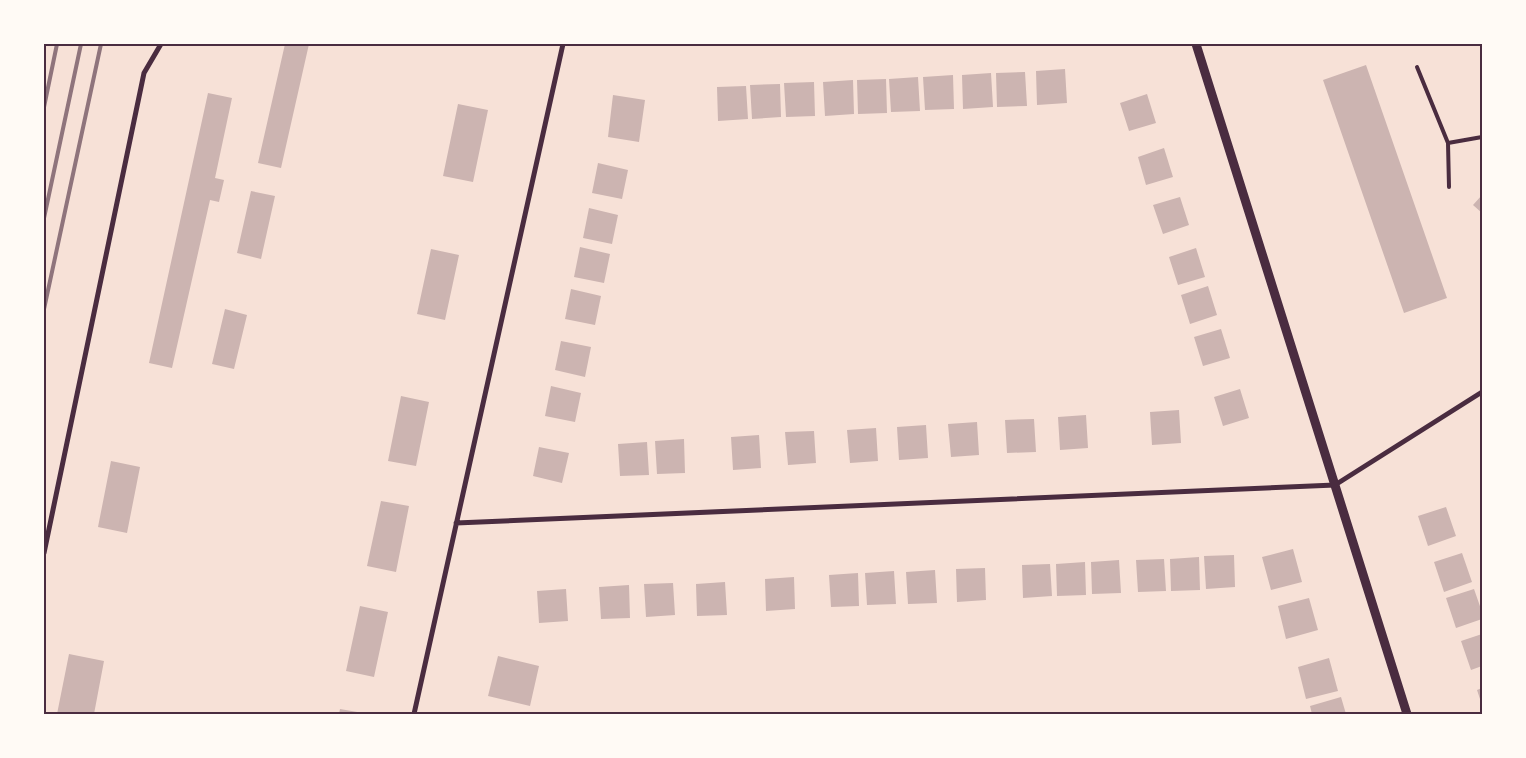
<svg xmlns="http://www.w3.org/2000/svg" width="1526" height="758" font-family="'Nunito Sans',sans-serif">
<rect width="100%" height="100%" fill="#f7e1d7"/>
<path fill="#ccb4b1" d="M285 44H309L281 168 258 163Z
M1366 65 1447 298 1404 313 1323 80Z
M1065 69 1067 103 1037 105 1036 71Z
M1025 72 1027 106 997 107 996 73Z
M991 73 993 107 963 109 962 75Z
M953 75 954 109 925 110 923 77Z
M918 77 920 111 891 112 889 79Z
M886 79 887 113 858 114 857 80Z
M853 80 854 114 825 116 823 82Z
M814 82 815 116 786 117 784 83Z
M780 84 781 117 752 119 750 85Z
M746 86 748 119 718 121 717 87Z
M208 93 232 98 215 178 224 180 219 202 210 200 172 368 149 363Z
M1147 94 1156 123 1129 131 1120 103Z
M613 95 645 100 639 142 608 137Z
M458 104 488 110 473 182 443 176Z
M1164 148 1173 177 1146 185 1138 157Z
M598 163 628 170 622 199 592 193Z
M251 191 275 196 261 259 237 253Z
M1482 195V213L1473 205Z
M1180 197 1189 225 1163 234 1153 205Z
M589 208 618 215 612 244 583 238Z
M580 247 610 254 604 283 574 277Z
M1196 248 1205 277 1178 285 1169 257Z
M431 249 459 255 445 320 417 314Z
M1208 286 1217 315 1190 324 1181 295Z
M571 289 601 296 595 325 565 319Z
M225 309 247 315 234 369 212 364Z
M1221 329 1230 358 1203 366 1194 337Z
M561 341 591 347 585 377 555 370Z
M551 386 581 393 575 422 545 416Z
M1240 389 1249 418 1223 426 1214 397Z
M401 396 429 402 416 466 388 461Z
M1179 410 1181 443 1152 445 1150 412Z
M1086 415 1088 448 1060 450 1058 417Z
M1034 419 1036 452 1007 453 1005 420Z
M977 422 979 455 951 457 948 424Z
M926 425 928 458 899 460 897 427Z
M876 428 878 461 850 463 847 430Z
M814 431 816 463 788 465 785 432Z
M759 435 761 468 733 470 731 437Z
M684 439 685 473 657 474 655 441Z
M647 442 649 475 620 476 618 444Z
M539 447 569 453 562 483 533 476Z
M111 461 140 467 127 533 98 527Z
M381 501 409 506 396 572 367 566Z
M1446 507 1456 536 1428 546 1418 516Z
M1293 549 1302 582 1271 590 1262 557Z
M1462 553 1472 582 1444 592 1434 562Z
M1234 555 1235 587 1206 589 1204 556Z
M1199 557 1200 590 1171 591 1170 559Z
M1164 559 1166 591 1138 592 1136 560Z
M1119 560 1121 593 1092 594 1091 562Z
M1085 562 1086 595 1057 596 1056 564Z
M1050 564 1052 596 1023 598 1022 565Z
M985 568 986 600 957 602 956 569Z
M935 570 937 603 908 604 906 572Z
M894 571 896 604 867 605 865 573Z
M858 573 859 606 831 607 829 575Z
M794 577 795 609 766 611 765 579Z
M725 582 727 615 697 616 696 584Z
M673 583 675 615 646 617 644 584Z
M629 585 630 618 601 619 599 587Z
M566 589 568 621 539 623 537 591Z
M1474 589 1482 612V619L1456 628 1446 598Z
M1309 598 1318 630 1286 639 1278 606Z
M360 606 388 612 374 677 346 671Z
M1482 634V666L1471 670 1461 641Z
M69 654 104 661 94 714H57Z
M498 656 539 666 530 706 488 696Z
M1329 658 1338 691 1306 699 1298 667Z
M1482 688V705L1477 690Z
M1341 697 1346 714H1312L1310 706Z
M340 709 363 713V714H339Z"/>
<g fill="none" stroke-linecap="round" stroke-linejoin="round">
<path stroke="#4a2c40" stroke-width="4" d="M1417 67 1448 143 1482 137
M1448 143 1449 187"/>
<path stroke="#4a2c40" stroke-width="5" d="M456 523 1335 485 1482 392
M44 553 144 73 161 44
M414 714 563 44"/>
<path stroke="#4a2c40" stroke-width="9" d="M1196 44 1407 714"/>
<path stroke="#8f747c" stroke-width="4" d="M44 107 57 44
M44 218 81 44
M44 309 101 44"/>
</g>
<rect width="1526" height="758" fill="none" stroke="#fffaf5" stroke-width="90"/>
<rect x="45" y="45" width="1436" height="668" fill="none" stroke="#4a2c40" stroke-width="2"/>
</svg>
